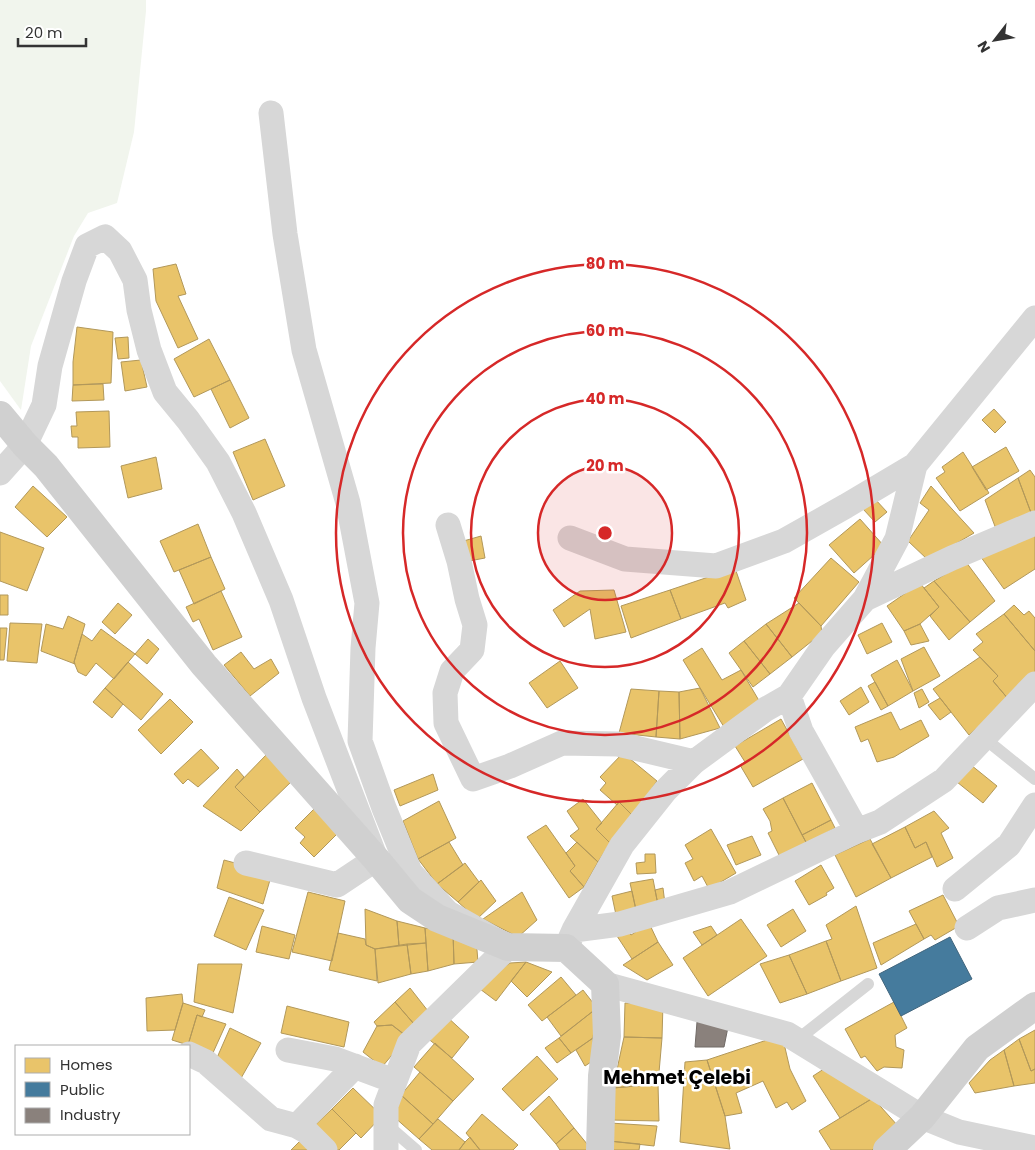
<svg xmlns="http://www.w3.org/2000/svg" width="1035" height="1150" font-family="Poppins,sans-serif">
<rect width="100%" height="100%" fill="#fff"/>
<path fill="#f1f5ed" d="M0 0H146V11L134 132 117 203 88 213 74 236 31 346 21 410 0 381Z"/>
<path fill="#e9c46a" stroke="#b2985a" d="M176 264 186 294 178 296 198 339 178 348 156 301 153 269Z
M77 327 113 332 111 383 73 385V362Z
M128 337 129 358 118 359 115 338Z
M209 339 230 380 194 397 174 359Z
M141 360 147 387 125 391 121 362Z
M230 380 249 418 230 428 211 389Z
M103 384 104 400 72 401 73 385Z
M994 409 1006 422 995 433 982 420Z
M109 411 110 447 78 448V437H72L71 426H77L76 412Z
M265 439 285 486 253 500 233 452Z
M1006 447 1019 471 986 490 972 467Z
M963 452 989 493 960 511 936 478 945 472 942 467Z
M156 457 162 489 128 498 121 466Z
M1030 470 1035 477V517L1033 518 1018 478Z
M1018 478 1033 518 996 529 985 500Z
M33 486 67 517 47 537 15 507Z
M931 486 974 533 928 560 908 541 929 510 920 503Z
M875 499 887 512 875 522 863 509Z
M860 519 884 546 854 573 829 545Z
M198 524 211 557 174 572 160 541Z
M0 532 44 548 27 591 0 581Z
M1035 534V569L1004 589 978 553Z
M481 536 485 558 464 562 460 542Z
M211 557 225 589 194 604 179 570Z
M831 558 859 582 821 626 794 598Z
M966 562 995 601 970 622 934 581Z
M735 568 746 600 728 608 725 603 681 619 670 590Z
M934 581 970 622 949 640 930 616 939 607 924 588Z
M920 583 939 607 920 624 904 631 887 606Z
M614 590 626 632 595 639 590 609 564 627 553 610 580 591Z
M670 590 681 619 631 638 621 606Z
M221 591 242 637 213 650 199 619 193 622 186 607Z
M0 595H8V615H0Z
M118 603 132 615 115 634 102 622Z
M799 603 821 626 822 633 792 657 766 624Z
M1014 605 1024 615 1029 611 1035 618V651L1004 614Z
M1004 614 1035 651V674L1010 701 993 681 998 676 973 650 983 642 976 634Z
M68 616 85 624 74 662 75 664 41 651 46 624 63 629Z
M10 623 42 624 37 663 7 661Z
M882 623 892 642 867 654 858 635Z
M766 624 792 657 770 674 744 641Z
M920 624 929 641 911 645 904 631Z
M0 628H7L4 660H0Z
M101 629 135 654 114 679 96 663 86 676 78 672 74 662 82 634 92 641Z
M148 639 159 649 147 664 135 654Z
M744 641 770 674 753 687 729 653Z
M924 647 940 676 913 691 901 659Z
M702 648 722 680 741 670 761 704 724 727 683 660Z
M241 652 254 669 271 659 279 673 250 696 224 665Z
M980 657 998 676 993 681 1009 700 969 735 933 689Z
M897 660 913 691 888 706 871 675Z
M560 661 578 688 547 708 529 683Z
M128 662 163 694 141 720 105 688Z
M875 682 888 706 881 710 868 686Z
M861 687 869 702 849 715 840 701Z
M105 688 123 704 112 718 93 702Z
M700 688 720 728 680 739 679 692Z
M631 689 659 691 656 737 619 733Z
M922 689 929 702 919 708 914 693Z
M659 691 679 692 680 739 656 737Z
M940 698 951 712 940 720 928 705Z
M170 699 193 722 161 754 138 730Z
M891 712 900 730 921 720 929 736 894 757 877 762 868 739 861 742 855 727Z
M781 719 803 759 753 787 740 765 745 762 735 746Z
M201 749 219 768 198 787 188 779 183 784 174 774Z
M623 753 657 781 633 816 619 802 617 805 600 790 606 783 600 777Z
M267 754 293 780 260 812 235 787Z
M971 765 997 786 983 803 957 782Z
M237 769 244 777 235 787 260 812 241 831 203 806Z
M433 774 438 790 400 806 394 790Z
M812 783 831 820 802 835 783 798Z
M783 798 807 844 780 857 768 833 772 831 770 821 763 809Z
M583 799 602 823 596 829 610 843 598 862 570 836 579 829 567 811Z
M439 801 456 838 418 859 403 821Z
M619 802 633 816 610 843 596 829Z
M317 806 341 830 314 857 300 843 305 837 295 828Z
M934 811 949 828 941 833 953 858 937 867 926 842 915 848 905 827Z
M831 820 835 828 807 844 802 835Z
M546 825 575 866 570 871 584 887 569 898 527 837Z
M905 827 915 848 926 842 932 857 891 878 872 844Z
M711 829 736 873 709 889 702 876 694 881 685 863 693 859 685 845Z
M752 836 761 855 736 865 727 845Z
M870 839 891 878 856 897 835 855Z
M449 842 463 865 437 884 418 859Z
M577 842 598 862 584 887 570 871 575 866 566 853Z
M645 854H655L656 873 637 874 636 863 645 862Z
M224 860 272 873 263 904 217 888Z
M465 863 479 882 458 902 437 884Z
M821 865 834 888 826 893 827 895 809 905 795 881Z
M653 879 658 905 636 910 630 883Z
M481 880 496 901 477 919 458 902Z
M663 888 665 904 658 905 655 890Z
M632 891 636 910 616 915 612 896Z
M308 892 345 901 332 961 292 952Z
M522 892 537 920 518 937 483 919Z
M943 895 959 926 935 940 931 935 924 939 909 911Z
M229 897 264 910 246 950 214 936Z
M856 906 877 968 841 981 826 941 832 939 826 925Z
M365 909 397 921 399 946 375 949 366 945Z
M793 909 806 931 781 947 767 925Z
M741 919 767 956 708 996 683 958Z
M397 921 425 928 426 943 399 946Z
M649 923 658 942 632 959 617 936 627 930 631 935Z
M916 924 924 939 881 965 873 943Z
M262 926 295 935 289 959 256 952Z
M711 926 717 935 702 945 693 932Z
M425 928 453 932 454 964 428 971Z
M453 932 476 938 478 962 454 964Z
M338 933 365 939 366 945 375 949 377 981 329 970Z
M826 941 841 981 807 994 789 955Z
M658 942 673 965 647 980 623 965Z
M426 943 428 971 411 974 407 944Z
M407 944 411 974 378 983 375 949Z
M789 955 807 994 780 1003 760 964Z
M526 962 496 1001 476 986 510 963Z
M526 962 552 972 527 997 511 981Z
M198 964H242L233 1013 194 1002Z
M561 977 576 995 542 1021 528 1005Z
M410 988 428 1011 414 1024 395 1002Z
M583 990 597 1008 561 1036 547 1017Z
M182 994 183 1003 175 1030 147 1031 146 998Z
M395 1002 414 1024 404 1034 392 1025 377 1026 374 1022Z
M894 1002 907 1028 895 1035 896 1047 904 1050 902 1068 884 1067 877 1071 865 1056 861 1058 845 1029Z
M183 1003 205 1010 202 1017 197 1015 188 1045 172 1040Z
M625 1003 663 1004 662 1038 624 1037Z
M287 1006 349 1022 344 1047 281 1033Z
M597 1008 593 1038 571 1053 559 1038Z
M197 1015 226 1024 212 1055 188 1045Z
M445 1015 469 1037 452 1058 426 1037Z
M392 1025 407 1037 382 1067 363 1052 377 1026Z
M230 1028 261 1043 240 1080 216 1060Z
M1035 1030V1069L1031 1071 1019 1039Z
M782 1035 790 1069 806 1101 792 1110 787 1102 776 1108 763 1081 736 1093 742 1113 725 1116 707 1060Z
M624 1037 662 1038 658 1084 613 1088Z
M559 1038 571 1053 557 1063 545 1048Z
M593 1038 594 1060 585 1066 576 1050Z
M1019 1039 1031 1071 1035 1069V1083L1014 1086 1004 1050Z
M435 1043 474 1079 453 1101 414 1067Z
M1004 1050 1014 1086 975 1093 969 1083 990 1060Z
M537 1056 558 1079 523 1111 502 1089Z
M707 1060 725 1116 730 1149 680 1142 685 1062Z
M830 1065 873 1098 840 1118 813 1076Z
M420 1072 453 1101 433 1124 401 1095Z
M658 1084 659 1121 610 1120 613 1088Z
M353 1088 382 1116 361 1138 332 1109Z
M401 1095 433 1124 419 1139 393 1116Z
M549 1096 574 1128 556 1144 530 1114Z
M873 1098 898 1126 872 1150H831L819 1131Z
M332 1109 356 1133 339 1150H333L312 1128Z
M482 1114 518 1145 513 1150H480L466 1133Z
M438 1119 465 1142 459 1150H432L419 1139Z
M610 1123 657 1126 654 1146 609 1141Z
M574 1128 592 1150H560L556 1144Z
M305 1136 320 1150H291Z
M470 1137 480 1150H459L465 1142Z
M609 1141 640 1144 639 1150H609Z"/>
<path fill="#457b9d" stroke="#40657d" d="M950 937 972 979 901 1016 879 974Z"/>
<path fill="#8a817c" stroke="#706a66" d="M697 1022 728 1027 724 1047H695Z"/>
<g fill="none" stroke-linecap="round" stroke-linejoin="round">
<path stroke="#d7d7d7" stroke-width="12" d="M984 738 1035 779
M797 1040 868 984
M386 1124 416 1150"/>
<path stroke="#d7d7d7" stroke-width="25" d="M271 113 285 234 304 350 348 503 367 603 363 648 360 741 384 808 410 872 448 913 508 947 409 1044 386 1105V1150
M0 473 25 445 44 405 50 366 74 281 87 246 105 237 120 251 135 280 139 310 149 350 165 392 188 420 218 462 244 513 281 600 314 698 376 859 337 885 246 863
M448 525 459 561 467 599 475 625 472 650 452 671 445 693 446 723 473 779 510 766 562 743 618 744 694 762
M570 538 625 559 716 566 784 541 846 506 915 465 1035 318
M865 599 952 558 1035 523
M789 696 801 731 857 831
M955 889 1009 845 1035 805
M967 928 998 908 1035 900
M574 930 620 924 730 892 857 831 880 822 944 780 1035 684
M566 948 574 930 622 845 665 791 694 762 766 709 789 696 823 647 865 599 897 539 915 465
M605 984 787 1034 922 1117 959 1132 1035 1148
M288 1050 335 1059 394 1081
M189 1054 206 1062 271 1119 297 1126 306 1131 325 1150
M297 1126 355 1066"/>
<path stroke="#d0d0d0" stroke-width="28" d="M0 415 25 445 46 466 204 665 376 859 410 900 437 918 508 947 566 948 605 984 607 1036 602 1076 600 1150
M887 1150 922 1117 977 1048 1035 1006"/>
</g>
<circle cx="605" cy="533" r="67" fill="#d62828" fill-opacity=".12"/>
<g fill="none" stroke="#d62828" stroke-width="2.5">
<circle cx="605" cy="533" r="67"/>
<circle cx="605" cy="533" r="134"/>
<circle cx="605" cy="533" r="202"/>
<circle cx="605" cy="533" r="269"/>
</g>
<g text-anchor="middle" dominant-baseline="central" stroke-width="5" stroke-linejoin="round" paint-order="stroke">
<g font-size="19" font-weight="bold" fill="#000" stroke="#fff">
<text x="677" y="1077">Mehmet Çelebi</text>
</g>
</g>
<circle cx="605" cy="533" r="8" fill="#d62828" stroke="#fff" stroke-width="2.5"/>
<g font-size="15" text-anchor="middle" font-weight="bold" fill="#d62828" stroke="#fff" stroke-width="5" stroke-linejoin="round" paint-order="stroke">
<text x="605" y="269">80 m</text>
<text x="605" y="336">60 m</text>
<text x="605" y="404">40 m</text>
<text x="605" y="471">20 m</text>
</g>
<rect x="15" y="1045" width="175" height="90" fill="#ffffff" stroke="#adadad"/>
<rect x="25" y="1058" width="25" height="15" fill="#e9c46a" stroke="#adadad"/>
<text x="60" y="1070" font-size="15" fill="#333333">Homes</text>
<rect x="25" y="1082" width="25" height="15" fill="#457b9d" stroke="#adadad"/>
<text x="60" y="1095" font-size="15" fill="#333333">Public</text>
<rect x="25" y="1108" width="25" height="15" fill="#8a817c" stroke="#adadad"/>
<text x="60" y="1120" font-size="15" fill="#333333">Industry</text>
<g transform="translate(995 40) rotate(239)" stroke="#ffffff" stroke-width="4" paint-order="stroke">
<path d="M0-4L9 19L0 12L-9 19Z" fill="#333333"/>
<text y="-8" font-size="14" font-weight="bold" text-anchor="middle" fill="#333333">N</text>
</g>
<path d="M18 38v8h68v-8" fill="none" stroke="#333333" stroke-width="2.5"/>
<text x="25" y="38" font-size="15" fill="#333333" stroke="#ffffff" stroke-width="4" paint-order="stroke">20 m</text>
</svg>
